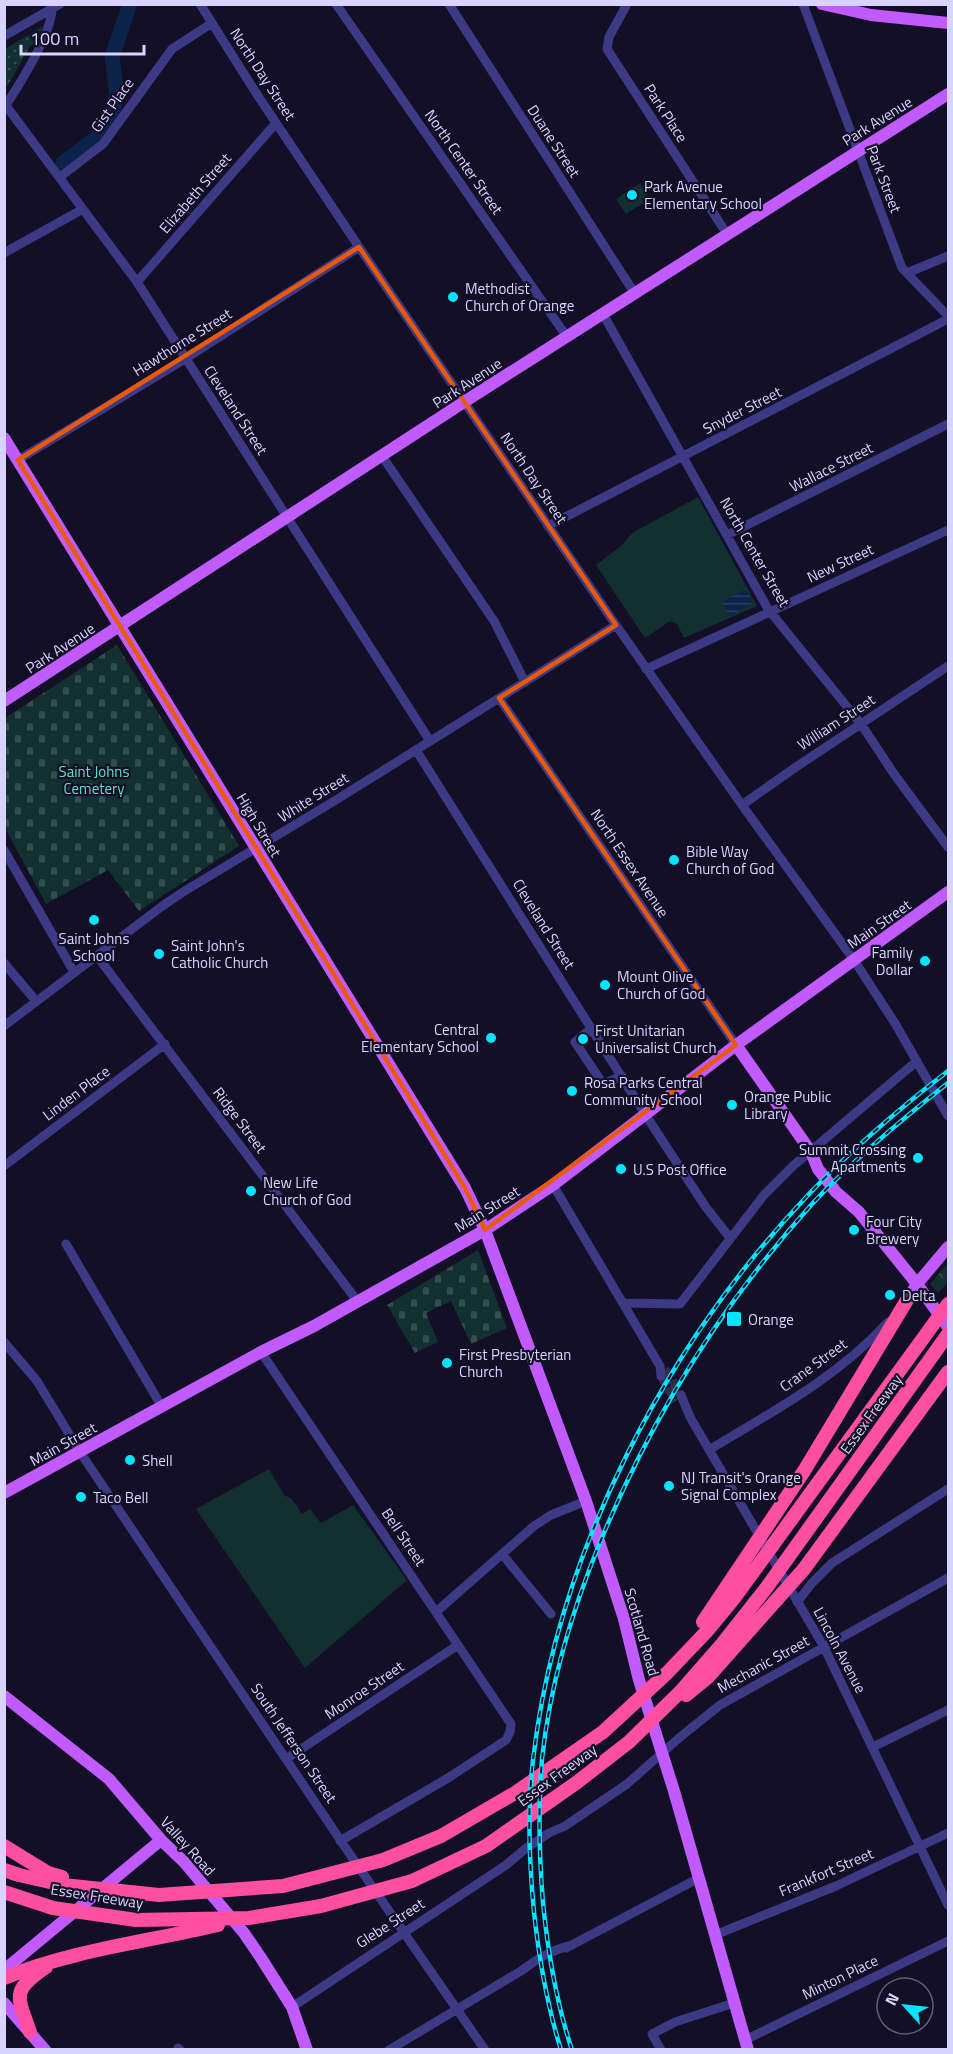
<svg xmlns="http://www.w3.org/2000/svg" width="953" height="2054" font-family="'Titillium Web',sans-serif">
<defs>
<pattern id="grass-dots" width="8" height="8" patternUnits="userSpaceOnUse" patternTransform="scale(1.5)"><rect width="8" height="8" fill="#12302f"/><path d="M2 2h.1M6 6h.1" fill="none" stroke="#344d4e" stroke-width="1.8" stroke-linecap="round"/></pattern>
<pattern id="forest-crowns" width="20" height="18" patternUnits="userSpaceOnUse" patternTransform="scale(1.5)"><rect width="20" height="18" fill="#12302f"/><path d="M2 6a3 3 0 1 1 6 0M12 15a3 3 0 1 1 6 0" fill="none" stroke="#344d4e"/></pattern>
<pattern id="cemetery-stones" width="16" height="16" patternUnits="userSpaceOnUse" patternTransform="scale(1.5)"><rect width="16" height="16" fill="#12302f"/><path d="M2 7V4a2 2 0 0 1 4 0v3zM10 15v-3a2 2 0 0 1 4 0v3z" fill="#344d4e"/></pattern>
<pattern id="water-rules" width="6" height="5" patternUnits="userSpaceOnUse" patternTransform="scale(1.5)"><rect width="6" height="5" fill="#0c2248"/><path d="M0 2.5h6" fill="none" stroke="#2f4163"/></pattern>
</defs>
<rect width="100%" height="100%" fill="#130f26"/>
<path fill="url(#grass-dots)" d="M43 26 36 42 30 46 7 87 5 83V49Z"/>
<path fill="url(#forest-crowns)" d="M948 1263V1282L938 1293 930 1284Z"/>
<path fill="url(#cemetery-stones)" d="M117 645 239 846 139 911 108 870 46 904 5 828V718Z
M478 1250 507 1328 471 1344 451 1301 426 1313 438 1342 415 1353 387 1305Z"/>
<path fill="#12302f" d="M640 183 650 199 626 214 616 199Z
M698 497 757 606 684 638 677 624 670 621 645 638 596 565 621 546 632 533Z
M269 1469 284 1495 292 1499 302 1514 310 1509 321 1523 353 1505 407 1580 305 1668 196 1509Z"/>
<path fill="url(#water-rules)" d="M746 589 753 603 729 616 722 602Z"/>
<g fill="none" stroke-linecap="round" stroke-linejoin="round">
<path stroke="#0c2248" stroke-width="15" d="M63 163 97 137 113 111 117 95 112 57 130 4"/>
<path stroke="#312d47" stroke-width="9" stroke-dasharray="9 4.5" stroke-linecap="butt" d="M665 1369 681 1395
M661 1376 676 1401"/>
<path stroke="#3d3a85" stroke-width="9" d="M200 4 258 96 359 247 611 618 742 805 854 960 896 1025 948 1116
M336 4 567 337
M449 4 635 294
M627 4 609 37 607 49 727 234
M803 4 902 268 948 316
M4 36 60 4
M4 103 137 282 430 741
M6 105C21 82 51 35 52 9
M60 177 103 144 172 49 212 23
M4 253 83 209
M907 273 948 256
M137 282 276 123
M603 314 768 609 861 724 894 774 948 847
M382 456 494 621 525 682
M18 460 185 359 359 247
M548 526 948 319
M727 535 948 424
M646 669 948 530
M499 698 736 1045
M416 750 645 1114 705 1206 730 1238
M742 805 793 769 948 666
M4 850 74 972
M97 956 358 1302
M4 963 36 1001
M4 1026 161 907 183 892 336 800 616 625
M592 1028 575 1042 603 1084 622 1076
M4 1166 165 1044
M553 1185 660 1366 661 1376
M66 1244 162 1407
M623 1303 680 1304 764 1195 793 1166 917 1061
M4 1342 37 1381 80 1452 349 1853 485 2050
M261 1352 511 1724 510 1732 506 1740 448 1778 340 1841
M681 1395 690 1417 824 1647 948 1905
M709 1450C772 1412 838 1377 888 1322
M502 1554 551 1614
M797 1602 812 1583 832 1563 948 1489
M436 1612 534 1526 551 1515 586 1501
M873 1747 948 1710
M286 1759 458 1645
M715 1935 836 1886 948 1833
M566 1948 699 1878
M292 2007 506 1865 525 1849 549 1833 565 1826 627 1784 679 1738 720 1705 948 1578
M745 2040 948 1941
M178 2048 180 2050
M389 2050 521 1971C536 1960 551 1950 569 1946
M661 2050 652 2034 675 2022 734 2003"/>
<path stroke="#c25bff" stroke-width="12" d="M822 4 871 15 948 23
M4 438 465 1188 485 1230 586 1501 624 1619 639 1680 674 1791 748 2050
M4 701 464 402 948 94
M736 1045 811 1152 818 1169 836 1192 859 1212 917 1284 948 1327
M907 1300 917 1284 948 1247
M4 1493 261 1352 314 1326 485 1230 553 1185 736 1045 948 892
M4 1696 109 1779 161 1840 184 1862 244 1933 261 1958 292 2007 307 2050
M4 1970 161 1840
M4 2003 45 2050"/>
<path stroke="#ff4fa3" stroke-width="14" d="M703 1622 804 1471 907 1300
M686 1695 708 1677 804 1569 948 1372
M4 1846 48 1873 62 1877
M4 1870 19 1875 63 1885 159 1895 283 1886 383 1860 441 1836 515 1793 603 1732 667 1673 707 1631 735 1597 948 1304
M4 1892 53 1908 136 1920 249 1918 321 1906 412 1881 486 1846 576 1783 629 1742 680 1692 722 1644 767 1587 948 1334
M4 1978C73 1950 146 1942 218 1925
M30 2032C17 1995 11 1991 46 1967"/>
<g stroke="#00e5ff" stroke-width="4.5">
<path id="rail" d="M561 2050C547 2005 539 1958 534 1912 529 1861 527 1811 533 1760 557 1553 666 1344 809 1194 852 1149 900 1108 948 1071
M572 2050C556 2002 548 1953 543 1903 539 1855 538 1808 542 1759 550 1684 572 1610 601 1540 653 1414 721 1305 812 1204 853 1160 901 1120 948 1083"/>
</g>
<use href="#rail" stroke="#130f26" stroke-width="2" stroke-dasharray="7" stroke-linecap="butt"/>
</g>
<path fill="none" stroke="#e8590c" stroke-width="4.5" stroke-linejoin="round" d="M359 247 616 625 499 698 736 1045 485 1230 465 1188 18 460Z"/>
<g fill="#00e5ff" stroke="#130f26" stroke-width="2">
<circle cx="632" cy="195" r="6"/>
<circle cx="453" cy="297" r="6"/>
<circle cx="674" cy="860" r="6"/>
<circle cx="94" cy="920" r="6"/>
<circle cx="159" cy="954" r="6"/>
<circle cx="925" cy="961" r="6"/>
<circle cx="605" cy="985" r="6"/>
<circle cx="491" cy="1038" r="6"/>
<circle cx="583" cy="1039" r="6"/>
<circle cx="572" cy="1091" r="6"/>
<circle cx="732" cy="1105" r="6"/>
<circle cx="918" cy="1158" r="6"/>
<circle cx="621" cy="1169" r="6"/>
<circle cx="251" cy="1191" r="6"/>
<circle cx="854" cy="1230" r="6"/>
<circle cx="890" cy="1295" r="6"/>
<rect x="726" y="1311" width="16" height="16" rx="3"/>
<circle cx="447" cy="1363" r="6"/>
<circle cx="130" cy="1460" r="6"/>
<circle cx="669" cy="1486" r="6"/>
<circle cx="81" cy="1497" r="6"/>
</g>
<g text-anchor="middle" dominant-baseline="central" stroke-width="4.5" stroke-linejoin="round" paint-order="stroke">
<g font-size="15" fill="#d9d4ff" stroke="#130f26">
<text transform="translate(263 74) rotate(57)">North Day Street</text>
<text transform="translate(112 105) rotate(-55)">Gist Place</text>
<text transform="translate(666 113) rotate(57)">Park Place</text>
<text transform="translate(877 121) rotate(-32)">Park Avenue</text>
<text transform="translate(554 141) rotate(57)">Duane Street</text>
<text transform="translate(464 162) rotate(55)">North Center Street</text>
<text transform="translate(884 179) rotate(69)">Park Street</text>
<text transform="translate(195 193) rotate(-49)">Elizabeth Street</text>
<text transform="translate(182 342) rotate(-32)">Hawthorne Street</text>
<text transform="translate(467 383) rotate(-33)">Park Avenue</text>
<text transform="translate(236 410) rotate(57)">Cleveland Street</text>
<text transform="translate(742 410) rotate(-27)">Snyder Street</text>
<text transform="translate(831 467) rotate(-27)">Wallace Street</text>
<text transform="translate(534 478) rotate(56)">North Day Street</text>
<text transform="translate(755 552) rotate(60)">North Center Street</text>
<text transform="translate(840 563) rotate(-25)">New Street</text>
<text transform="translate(60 648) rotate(-33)">Park Avenue</text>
<text transform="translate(836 722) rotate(-33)">William Street</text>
<text transform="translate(313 797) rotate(-32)">White Street</text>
<text transform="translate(259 825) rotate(59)">High Street</text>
<text transform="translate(630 863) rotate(56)">North Essex Avenue</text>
<text transform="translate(544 924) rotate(58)">Cleveland Street</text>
<text transform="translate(879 924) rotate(-35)">Main Street</text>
<text transform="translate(76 1093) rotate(-37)">Linden Place</text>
<text transform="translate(240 1120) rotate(53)">Ridge Street</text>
<text transform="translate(487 1209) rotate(-32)">Main Street</text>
<text transform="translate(813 1365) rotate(-36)">Crane Street</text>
<text transform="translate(871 1414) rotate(-54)">Essex Freeway</text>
<text transform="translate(63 1444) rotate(-29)">Main Street</text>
<text transform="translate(404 1537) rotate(56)">Bell Street</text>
<text transform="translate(642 1632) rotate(74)">Scotland Road</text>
<text transform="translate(840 1650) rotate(62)">Lincoln Avenue</text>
<text transform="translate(763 1664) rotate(-29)">Mechanic Street</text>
<text transform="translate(364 1690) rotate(-34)">Monroe Street</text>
<text transform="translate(294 1743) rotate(56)">South Jefferson Street</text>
<text transform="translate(557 1775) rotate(-36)">Essex Freeway</text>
<text transform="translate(188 1846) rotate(48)">Valley Road</text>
<text transform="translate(826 1872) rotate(-23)">Frankfort Street</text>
<text transform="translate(97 1896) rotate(9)">Essex Freeway</text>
<text transform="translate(390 1923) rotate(-33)">Glebe Street</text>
<text transform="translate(840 1977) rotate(-26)">Minton Place</text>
</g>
<g font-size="15" fill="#d9d4ff" stroke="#130f26" text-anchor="start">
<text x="644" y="186">Park Avenue<tspan x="644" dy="17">Elementary School</tspan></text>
<text x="465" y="288">Methodist<tspan x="465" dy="17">Church of Orange</tspan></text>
<text x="686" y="851">Bible Way<tspan x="686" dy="17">Church of God</tspan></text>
<text x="94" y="938" text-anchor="middle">Saint Johns<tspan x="94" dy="17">School</tspan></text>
<text x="171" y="945">Saint John's<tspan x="171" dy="17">Catholic Church</tspan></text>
<text x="913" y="952" text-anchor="end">Family<tspan x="913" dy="17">Dollar</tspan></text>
<text x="617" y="976">Mount Olive<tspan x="617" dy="17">Church of God</tspan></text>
<text x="479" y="1029" text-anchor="end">Central<tspan x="479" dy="17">Elementary School</tspan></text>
<text x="595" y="1030">First Unitarian<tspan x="595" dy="17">Universalist Church</tspan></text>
<text x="584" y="1082">Rosa Parks Central<tspan x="584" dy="17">Community School</tspan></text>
<text x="744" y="1096">Orange Public<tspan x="744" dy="17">Library</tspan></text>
<text x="906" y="1149" text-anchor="end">Summit Crossing<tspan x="906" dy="17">Apartments</tspan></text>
<text x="633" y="1169">U.S Post Office</text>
<text x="263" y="1182">New Life<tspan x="263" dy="17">Church of God</tspan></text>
<text x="866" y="1221">Four City<tspan x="866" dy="17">Brewery</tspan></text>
<text x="902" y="1295">Delta</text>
<text x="748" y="1319">Orange</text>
<text x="459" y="1354">First Presbyterian<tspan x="459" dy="17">Church</tspan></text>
<text x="142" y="1460">Shell</text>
<text x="681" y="1477">NJ Transit's Orange<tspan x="681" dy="17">Signal Complex</tspan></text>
<text x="93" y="1497">Taco Bell</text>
</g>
<g font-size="15" fill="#5fe0c0" stroke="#130f26">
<text x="94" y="771">Saint Johns<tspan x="94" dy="17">Cemetery</tspan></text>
</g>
</g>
<rect width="953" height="2054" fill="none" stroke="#d9d4ff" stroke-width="12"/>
<g transform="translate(905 2006) rotate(297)"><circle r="28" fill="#130f26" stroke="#625e7d" stroke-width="1.5"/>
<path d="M0-4.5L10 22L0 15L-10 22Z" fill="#00e5ff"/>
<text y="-9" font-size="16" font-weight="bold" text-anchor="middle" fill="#d9d4ff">N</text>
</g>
<path d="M21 45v9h123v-9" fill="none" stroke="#d9d4ff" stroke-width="3"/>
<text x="30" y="45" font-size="18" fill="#d9d4ff" stroke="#130f26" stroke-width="4.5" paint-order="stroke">100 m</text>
</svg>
